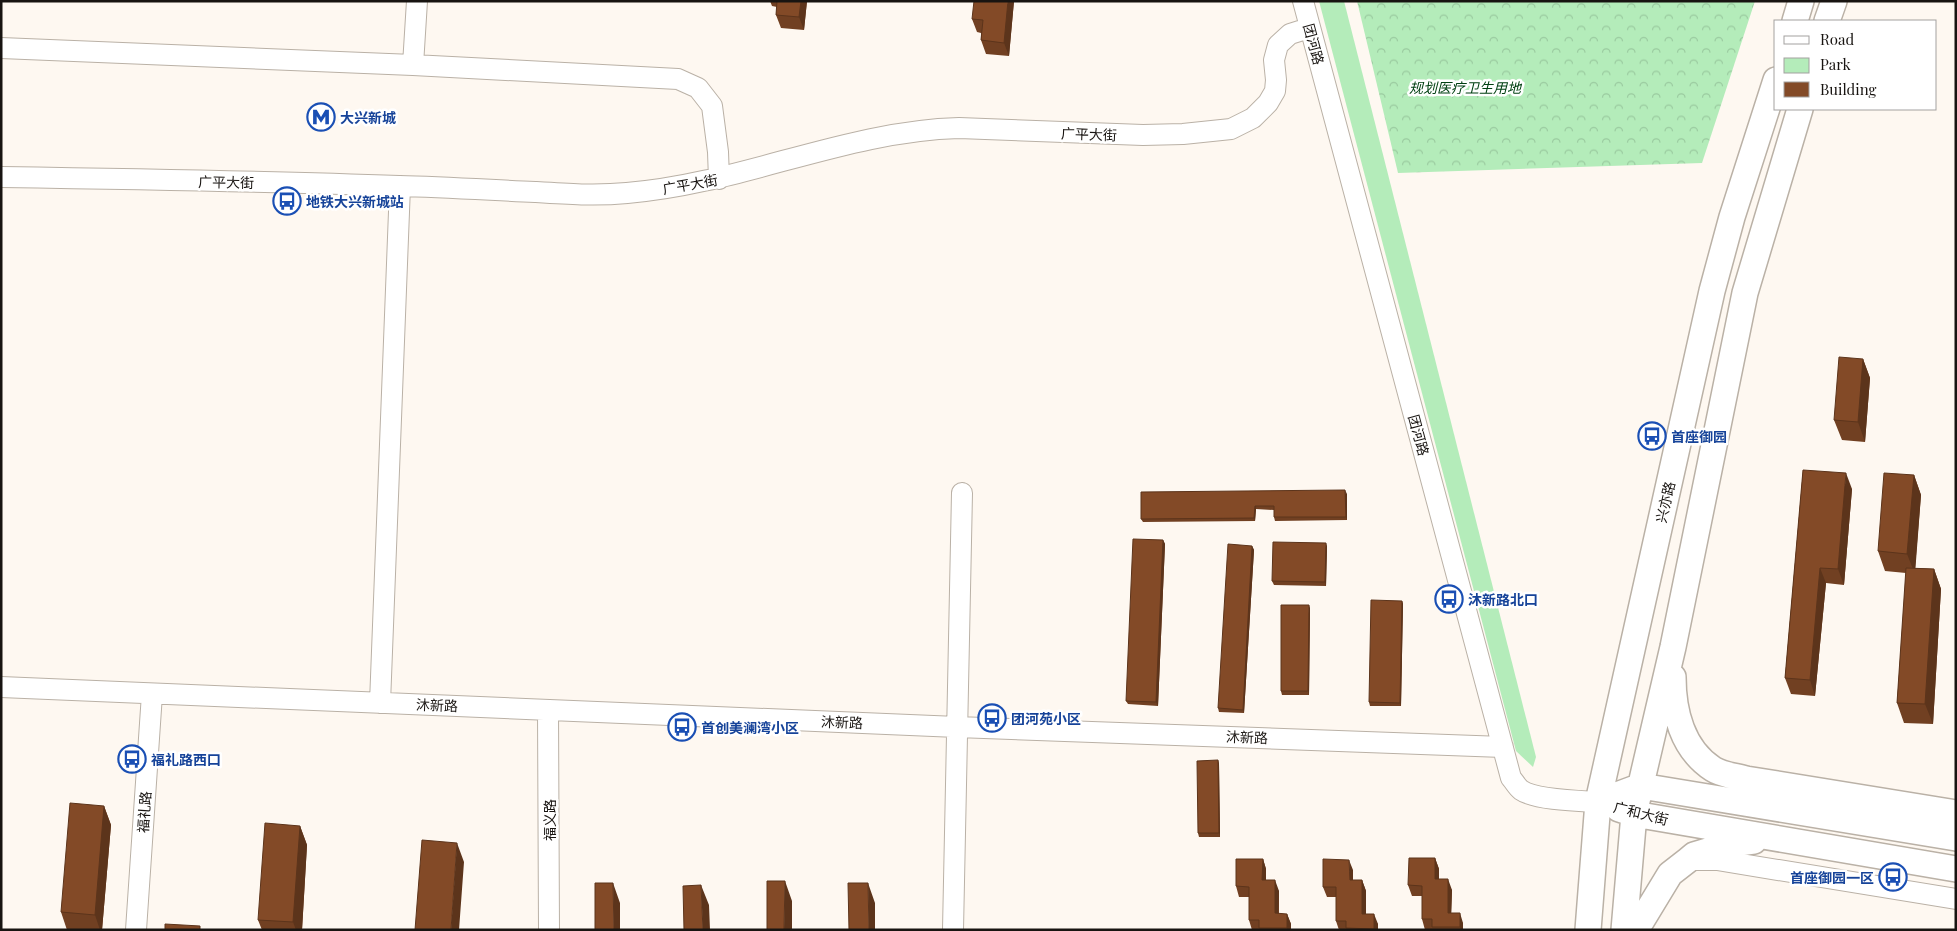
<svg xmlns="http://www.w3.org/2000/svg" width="1957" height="931" font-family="'Playfair Display','Noto Sans SC',serif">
<defs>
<pattern id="forest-crowns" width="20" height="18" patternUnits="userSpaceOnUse" patternTransform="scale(1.25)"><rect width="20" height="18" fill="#b4ecba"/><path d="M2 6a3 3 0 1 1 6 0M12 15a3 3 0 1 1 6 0" fill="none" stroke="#9aca9f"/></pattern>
</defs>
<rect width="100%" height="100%" fill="#fef8f1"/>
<path fill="url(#forest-crowns)" d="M1357 1H1755L1702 163 1398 173Z"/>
<path fill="#b4ecba" d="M1319 1H1344L1536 757 1533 767 1516 751Z"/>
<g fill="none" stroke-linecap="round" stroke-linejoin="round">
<g stroke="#bab1a6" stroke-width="22">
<path id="minor" d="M1303 1 1511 778C1514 781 1517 787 1521 790 1535 800 1580 801 1598 802
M1 48 413 65 678 79 698 88 712 106 718 152 719 179
M413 65 417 1
M1 177C134 179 267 181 399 186 444 187 490 190 535 192 566 194 596 196 627 193 740 184 846 131 959 128L1143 135 1183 134 1231 129 1253 118 1268 103 1275 91 1276 80 1274 60 1278 45 1290 34 1309 28
M1 687 957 727 1503 747
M380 703 400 186
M548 710 549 930
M1693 860H1717L1956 899
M136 930 152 694
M953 930 962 493"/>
</g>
<g stroke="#bab1a6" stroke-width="28">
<path id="major" d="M1795 21 1801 1
M1827 21 1834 1
M1673 677C1673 711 1682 749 1713 769 1722 775 1736 776 1746 779L1956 813
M1598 802 1641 786 1956 838
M1619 809 1634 814 1956 869
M1588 930 1598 802 1712 291 1732 217 1776 80
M1624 930 1634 814 1673 647 1745 293 1800 109
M1636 930 1670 874 1688 860 1694 855 1731 844 1754 841"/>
</g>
<use href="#minor" stroke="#fff" stroke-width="20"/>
<use href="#major" stroke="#fff" stroke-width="25"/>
</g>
<path fill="#714022" d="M770 1H807L804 30 781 28 776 15 777 7 772 6Z
M1014 1 1009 56 986 54 981 40V33L977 32 972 19Z
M1863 359 1870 378 1865 442 1842 440 1834 420Z
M1803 470 1852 489 1844 585 1826 583 1815 696 1791 694 1785 678Z
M1914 475 1921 495 1915 568 1934 569 1941 589 1933 724 1904 723 1897 703 1906 573 1885 571 1878 551Z
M1347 494V520L1275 521 1274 517V510L1256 509 1255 521 1143 522 1141 519Z
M1163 540 1165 544 1158 706 1128 704 1126 701Z
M1252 546 1254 550 1244 713 1219 712 1218 708Z
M1327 546 1326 586 1274 585 1272 581Z
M1402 601 1403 604 1401 706H1370L1369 702Z
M1310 608 1309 695H1282L1281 691Z
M1218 760 1219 764 1220 837H1199L1198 833Z
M104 806 111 825 102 930H67L61 912Z
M300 826 307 845 302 930H262L258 920Z
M1435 858 1439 869V879L1452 890 1451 913 1463 923V930H1425L1422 919V896H1412L1408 885Z
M1263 859 1266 869V880L1279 891V914H1287L1291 924V930H1252L1249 920V897H1239L1236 886Z
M1353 870V880H1362L1366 891V914L1378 924V930H1339L1336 921V897H1327L1323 887Z"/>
<path fill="#5c341b" d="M801 1H807L804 30 799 17Z
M1008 1H1014L1009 56 1004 43Z
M1863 359 1870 378 1865 442 1858 422Z
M1846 473 1852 489 1844 585 1838 569Z
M1914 475 1921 495 1915 574 1907 554Z
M1345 490 1347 494V520L1346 517Z
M1255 506 1256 509 1255 521 1254 518Z
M1163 540 1165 544 1158 706 1156 702Z
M1326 543 1327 546 1326 586 1325 582Z
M1252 546 1254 550 1244 713 1243 710Z
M1820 568 1826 583 1815 696 1810 680Z
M1934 569 1941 589 1933 724 1925 704Z
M1402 601 1403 604 1401 706 1400 703Z
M1309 605 1310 608 1309 695 1308 691Z
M1218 760 1219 764 1220 837 1219 833Z
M104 806 111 825 102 930H100L95 915Z
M300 826 307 845 302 930H296L293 922Z
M457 843 464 862 459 930H451Z
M1435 858 1439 869V889L1435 879Z
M1263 859 1266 869V890L1262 880Z
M1349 860 1353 870V891L1350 880Z
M1448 879 1452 890 1451 923 1448 913Z
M1275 880 1279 891 1278 924 1275 913Z
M1362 880 1366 891V924L1362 914Z
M785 881 792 901V930H784Z
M613 883 620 903V930H614Z
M868 883 875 903V930H869Z
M701 885 709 905 710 930H703Z
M1460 913 1463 923V930H1461L1460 927Z
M1287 914 1291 924V930H1287Z
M1374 914 1378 924V930H1374Z"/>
<path fill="#834a27" stroke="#5c341b" d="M777 1H801L799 17 776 15Z
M974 1H1008L1004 43 981 40 983 20 972 19Z
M1839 357 1863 359 1858 422 1834 420Z
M1803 470 1846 473 1838 569 1820 568 1810 680 1785 678Z
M1884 473 1914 475 1907 554 1878 551Z
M1345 490 1346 517H1274V506H1255L1254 518 1141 519V492Z
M1133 539 1163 540 1156 702 1126 701Z
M1273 542 1326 543 1325 582 1272 581Z
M1228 544 1252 546 1243 710 1218 708Z
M1906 568 1934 569 1925 704 1897 703Z
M1371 600 1402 601 1400 703 1369 702Z
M1281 605H1309L1308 691H1281Z
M1218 760 1219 833H1198L1197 761Z
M70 803 104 806 95 915 61 912Z
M265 823 300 826 293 922 258 920Z
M422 840 457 843 451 930H415Z
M1409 858H1435V879H1448V913H1460V927H1432V919H1422V886L1408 885Z
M1236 859H1263L1262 880H1275V913L1287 914V928H1259V920H1249V887L1236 886Z
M1323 859 1349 860 1350 880H1362V914H1374V929L1346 928V921H1336V887H1323Z
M767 881H785L784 930H767Z
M595 883H613L614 930H595Z
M848 883H868L869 930H849Z
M701 885 703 930H684L683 886Z
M165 924 200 926V930H165Z"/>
<defs>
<g id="metro-ring" transform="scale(1.4375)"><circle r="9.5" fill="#fff" stroke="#1a4fb4" stroke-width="1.5"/><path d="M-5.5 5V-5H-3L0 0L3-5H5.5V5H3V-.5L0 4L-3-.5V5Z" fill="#1a4fb4"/></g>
<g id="bus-ring" transform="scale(1.4375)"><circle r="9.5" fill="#fff" stroke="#1a4fb4" stroke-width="1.5"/><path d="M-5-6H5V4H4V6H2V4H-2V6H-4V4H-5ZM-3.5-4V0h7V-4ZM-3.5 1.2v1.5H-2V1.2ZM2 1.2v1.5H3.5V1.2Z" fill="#1a4fb4"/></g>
</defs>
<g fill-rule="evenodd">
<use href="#metro-ring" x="321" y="117"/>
<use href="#bus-ring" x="287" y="201"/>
<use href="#bus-ring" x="1652" y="436"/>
<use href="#bus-ring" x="1449" y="599"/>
<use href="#bus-ring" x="992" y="718"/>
<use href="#bus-ring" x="682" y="727"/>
<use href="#bus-ring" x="132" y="759"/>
<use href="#bus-ring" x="1893" y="877"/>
</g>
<g text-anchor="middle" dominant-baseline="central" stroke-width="5" stroke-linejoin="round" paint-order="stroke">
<g font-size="14" fill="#181411" stroke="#fff">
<text transform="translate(1314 44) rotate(75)">团河路</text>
<text transform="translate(1089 134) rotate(2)">广平大街</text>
<text transform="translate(226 182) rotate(1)">广平大街</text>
<text transform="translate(690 184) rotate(-10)">广平大街</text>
<text transform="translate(1419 435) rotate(75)">团河路</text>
<text transform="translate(1665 502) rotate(-77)">兴亦路</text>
<text transform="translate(437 705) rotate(2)">沐新路</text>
<text transform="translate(842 722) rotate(2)">沐新路</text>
<text transform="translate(1247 737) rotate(2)">沐新路</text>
<text transform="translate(144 812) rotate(-86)">福礼路</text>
<text transform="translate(1641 813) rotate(14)">广和大街</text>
<text transform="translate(549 820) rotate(-90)">福义路</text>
</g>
<g font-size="14" font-style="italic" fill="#004012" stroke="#fff">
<text x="1465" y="87">规划医疗卫生用地</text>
</g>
<g font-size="14" font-weight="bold" fill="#164399" stroke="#fff" text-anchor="start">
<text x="340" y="117">大兴新城</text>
<text x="306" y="201">地铁大兴新城站</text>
<text x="1671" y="436">首座御园</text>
<text x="1468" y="599">沐新路北口</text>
<text x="1011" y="718">团河苑小区</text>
<text x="701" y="727">首创美澜湾小区</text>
<text x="151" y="759">福礼路西口</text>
<text x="1874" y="877" text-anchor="end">首座御园一区</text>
</g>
</g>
<rect width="1957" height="931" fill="none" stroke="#181411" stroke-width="5"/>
<rect x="1774" y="20" width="162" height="90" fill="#ffffff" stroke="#a3a1a0"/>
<rect x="1784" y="36" width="25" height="8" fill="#ffffff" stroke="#a3a1a0"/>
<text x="1820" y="45" font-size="15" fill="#181411">Road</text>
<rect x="1784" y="58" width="25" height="15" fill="#b4ecba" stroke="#a3a1a0"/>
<text x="1820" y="70" font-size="15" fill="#181411">Park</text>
<rect x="1784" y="82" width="25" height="15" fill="#834a27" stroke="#a3a1a0"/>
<text x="1820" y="95" font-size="15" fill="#181411">Building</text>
</svg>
